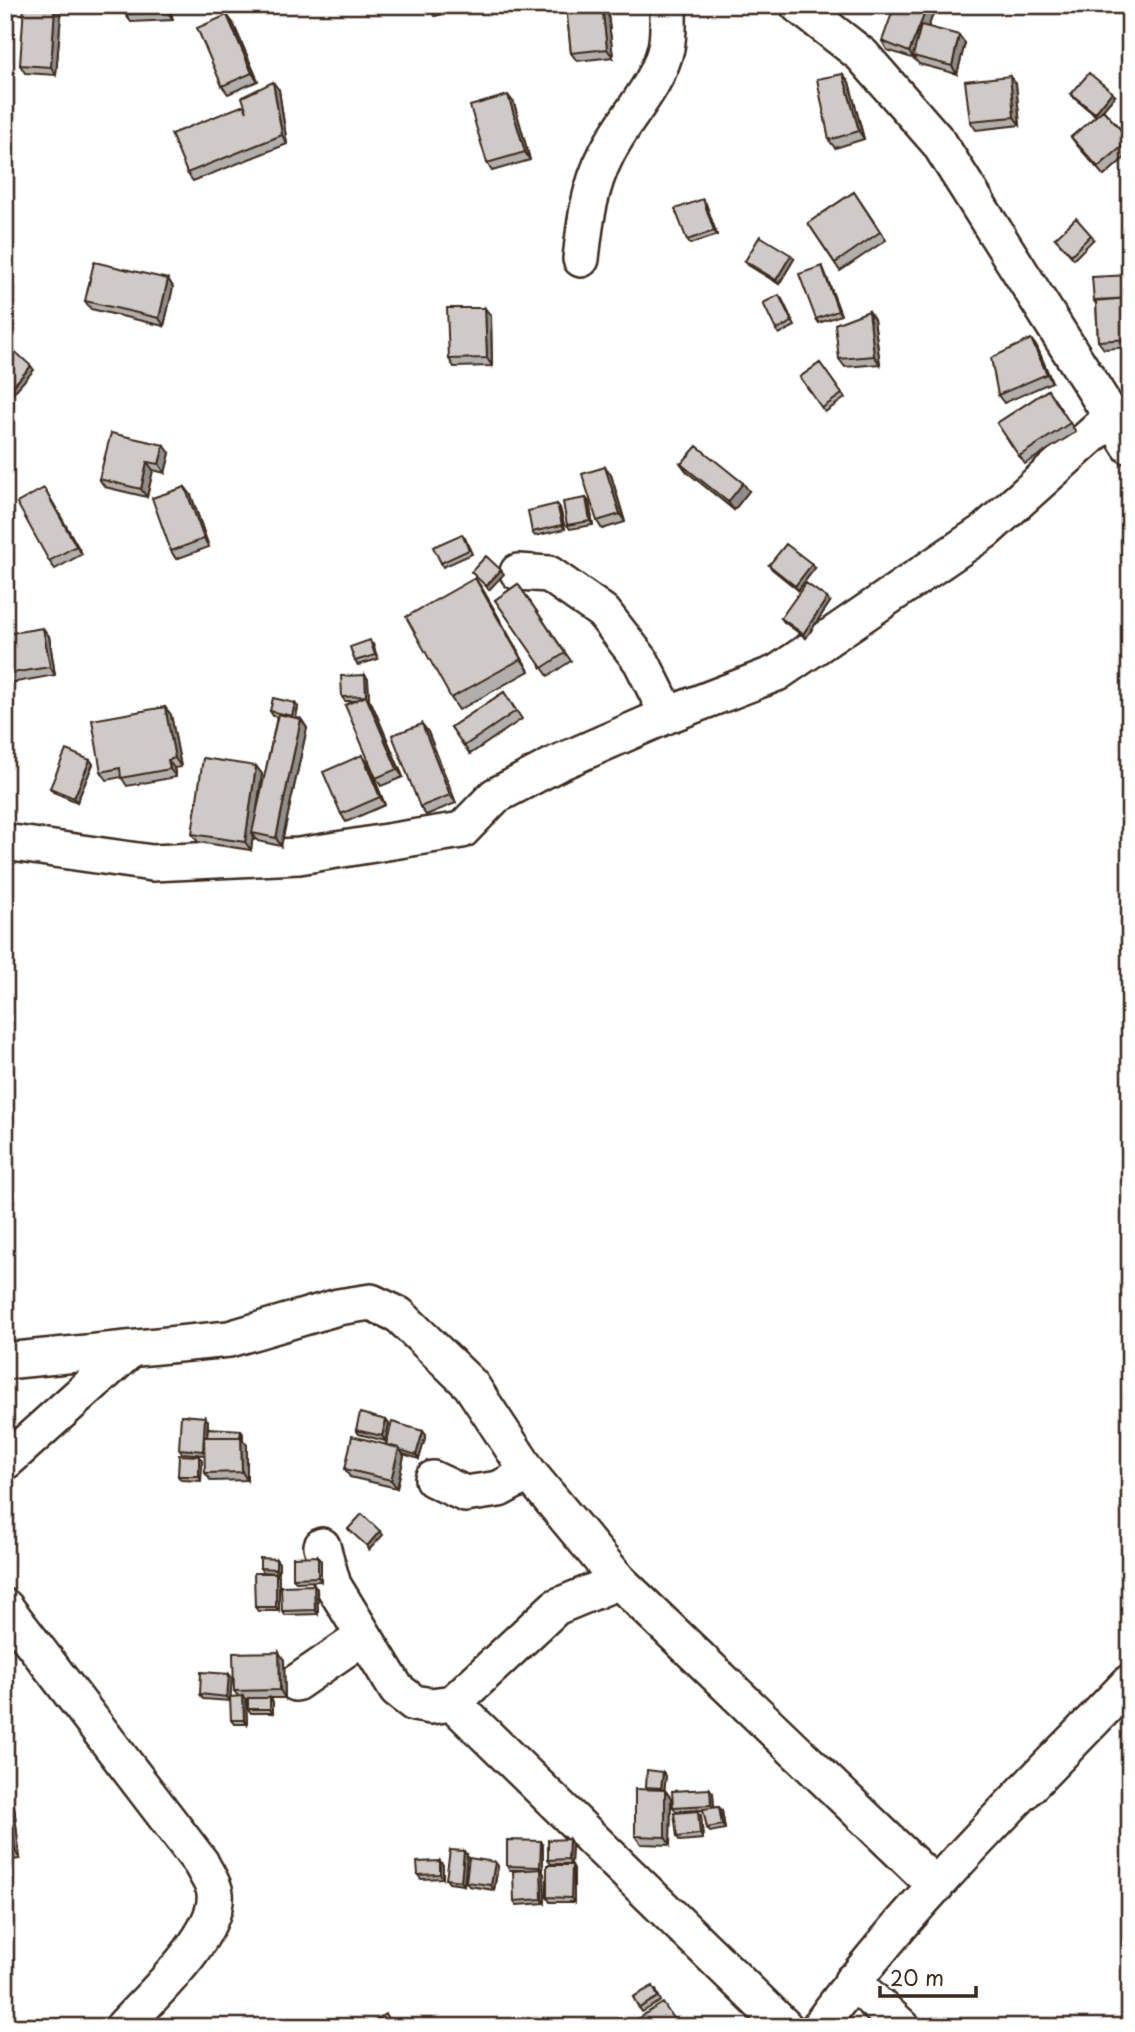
<svg xmlns="http://www.w3.org/2000/svg" width="1135" height="2032" font-family="'Playpen Sans',sans-serif">
<rect width="100%" height="100%" fill="#fff"/>
<filter id="ink" filterUnits="userSpaceOnUse"><feTurbulence type="fractalNoise" baseFrequency=".0143" numOctaves="2"/><feDisplacementMap in="SourceGraphic" scale="14" xChannelSelector="R" yChannelSelector="G"/><feConvolveMatrix kernelMatrix="1 2 1 2 8 2 1 2 1" color-interpolation-filters="sRGB"/></filter>
<g filter="url(#ink)">
<g fill="none" stroke-linecap="round" stroke-linejoin="round">
<g stroke="#3b2a1e" stroke-width="40">
<path id="minor" d="M798 5 862 55 939 143 1130 446
M581 259C585 223 589 188 606 155 623 119 657 88 666 48 669 34 668 20 668 5
M518 572 549 574 603 612 641 661 668 715
M5 842 152 863 299 856 462 830 495 796 558 763 668 715 777 673 985 531 1112 417
M5 1361 229 1339 338 1307 371 1302 399 1315 471 1385 529 1473 619 1581 936 1886
M5 1462 131 1349
M433 1479 465 1494 499 1489 529 1473
M322 1546 333 1585 397 1690 414 1703 431 1706 453 1703 556 1607 619 1581
M5 1607 201 1863C205 1872 214 1884 215 1893 220 1934 149 1998 123 2027
M296 1683 363 1637
M453 1703 785 2027
M852 1981 902 2027
M819 2027C910 1902 1023 1794 1130 1682"/>
</g>
<use href="#minor" stroke="#fff" stroke-width="35"/>
</g>
<path fill="#b2aeab" stroke="#3b2a1e" stroke-width="2" d="M122 5H169L173 20 131 22 125 14Z
M428 5H476L435 16Z
M566 5H607L613 57 577 61 571 53Z
M936 7 928 27 965 43 957 74 919 64 915 59 887 50 882 41Z
M61 15 56 75 25 73 20 65Z
M227 15 233 23 258 81 228 94 222 86Z
M843 74 849 82 864 139 835 148 829 140Z
M1016 84 1020 125 976 130 970 121Z
M279 90 287 144 193 181 187 173Z
M1071 94 1115 96 1103 110 1130 140V153L1104 176 1077 145 1071 137 1096 116 1074 98Z
M514 103 530 160 492 171 487 163Z
M854 192 886 240 840 271 808 223Z
M706 204 717 235 690 244 687 240Z
M1091 235 1094 239 1074 259 1055 238Z
M794 259 779 284 748 265 745 261Z
M824 270 841 315 819 323 816 319Z
M1130 275V347L1104 349 1098 341 1096 304 1094 301Z
M168 279 173 287 164 326 91 309 85 301Z
M782 299 795 326 779 334 776 330Z
M869 311 874 319 880 364 845 367 839 359Z
M491 316 492 366 454 367 449 359Z
M1037 347 1052 382 1004 403 998 395Z
M820 363 845 398 825 412 800 377Z
M1048 390 1076 432 1025 464 997 423Z
M170 453 165 473 153 470 147 497 105 487 99 479Z
M681 464 749 491 734 510 687 472Z
M605 467 611 475 625 522 602 529 597 521Z
M185 487 191 495 209 547 176 559 171 551Z
M49 496 82 554 55 569 49 561Z
M586 498 589 502 593 525 570 529 567 525Z
M557 504 560 508 565 529 535 536 532 532Z
M465 538 472 554 443 567 441 563Z
M769 565 815 568 798 590 772 569Z
M475 578 483 590 529 671 459 710 451 698Z
M518 584 571 661 548 676 495 600Z
M830 602 806 638 784 622 781 618Z
M5 634 49 636 55 675 5 684Z
M373 644 378 659 358 665 355 661Z
M365 675 368 679 369 700 372 704 403 777 381 786 376 778 355 701H345L342 697Z
M504 692 522 719 470 754 451 727Z
M165 707 171 715 181 767 174 768 176 777 127 786 121 777 107 780 101 772Z
M298 707 296 718 301 719 307 728 281 846 258 841 253 834 251 850 198 842 192 834 256 766 262 774 256 817 277 717 273 716 270 711Z
M422 724 428 732 456 803 426 815 420 807Z
M362 755 368 763 385 805 346 822 341 814Z
M90 760 93 764 77 802 53 792 50 788Z
M386 1420 389 1424 385 1441 359 1434 356 1430Z
M208 1421V1428L243 1434V1440L247 1445V1480L211 1481 205 1473V1455L182 1453 179 1449Z
M426 1435 419 1459 403 1454 404 1456 397 1488 350 1477 345 1469 386 1445Z
M199 1456 202 1460 201 1481 181 1480 178 1476Z
M318 1556 321 1561V1581L296 1582 293 1578Z
M279 1563V1573L263 1572 260 1568Z
M279 1577V1611H258L255 1607Z
M317 1589 318 1614 285 1615 282 1611Z
M284 1660 285 1698H271L273 1702V1713H251L248 1709V1699H245L246 1700 247 1724H234L231 1720 238 1696 234 1691Z
M229 1674 232 1678 230 1701 203 1699 200 1694Z
M663 1772 666 1776 664 1790 671 1798 670 1845 641 1844 635 1836 648 1789 646 1787Z
M713 1793 714 1807H719L722 1811 725 1829 710 1832 707 1828 704 1810 676 1811 673 1807Z
M5 1798 14 1806 20 1859 5 1861Z
M698 1811 701 1815 703 1839 680 1841 677 1837Z
M569 1839 572 1844 571 1864H551L548 1860Z
M541 1841 543 1845V1871H542L544 1874 545 1903 517 1905 514 1901 522 1870H510L507 1866Z
M467 1855 464 1885 449 1883 446 1879Z
M440 1861 443 1865V1878L421 1879 418 1875Z
M495 1862 498 1866 494 1890 469 1886 466 1882Z
M572 1865 574 1869V1902H550L547 1897Z
M656 1990 661 2001 642 2012 633 1997Z"/>
<path fill="#918d8b" stroke="#3b2a1e" stroke-width="2" d="M166 5H169L173 20 168 12Z
M602 5H607L613 57 607 49Z
M928 5H935L936 7 916 57 913 56 915 60 909 52Z
M55 7 61 15 56 75 51 67Z
M227 15 233 23 258 81 252 73Z
M959 35 965 43 957 74 952 66Z
M843 74 849 82 864 139 859 131Z
M1010 76 1016 84 1020 125 1014 117Z
M273 82 279 90 287 144 282 135Z
M1112 92 1115 96 1097 117 1095 113Z
M508 95 514 103 530 160 525 152Z
M703 199 706 204 717 235 714 231Z
M791 255 794 259 779 284 776 280Z
M822 266 824 270 841 315 838 311Z
M168 279 173 287 164 326 159 318Z
M485 308 491 316 492 366 487 358Z
M869 311 874 319 880 364 874 356Z
M1031 339 1037 347 1052 382 1047 374Z
M31 366 34 370 8 399 5 395Z
M164 445 170 453 165 473 159 464Z
M147 462 153 470 147 497 141 489Z
M605 467 611 475 625 522 620 514Z
M743 483 749 491 734 510 728 502Z
M185 487 191 495 209 547 204 539Z
M44 488 49 496 82 554 76 546Z
M586 498 589 502 593 525 590 521Z
M557 504 560 508 565 529 562 525Z
M812 564 815 568 798 590 795 586Z
M501 570 504 574 489 590 486 586Z
M475 578 483 590 529 671 521 659Z
M827 598 830 602 806 638 803 634Z
M43 628 49 636 55 675 50 667Z
M365 675 368 679 369 700 372 704 403 777 397 769 366 696Z
M295 703 298 707 295 720 292 716Z
M165 707 171 715 181 767 175 758Z
M301 719 307 728 281 846 276 838Z
M422 724 428 732 456 803 450 795Z
M362 755 368 763 385 805 380 797Z
M90 760 93 764 77 802 74 798Z
M168 760 174 768 176 777 170 769Z
M256 766 262 774 251 850 245 842Z
M205 1417 208 1421 206 1455 203 1451Z
M386 1420 389 1424 385 1441 382 1436Z
M241 1430 243 1434V1440L247 1445V1480L242 1472Z
M423 1431 426 1435 419 1459 416 1455Z
M399 1448 404 1456 397 1488 391 1480Z
M199 1456 202 1460 201 1481 199 1476Z
M380 1531 383 1535 369 1550 367 1546Z
M318 1556 321 1561V1581L318 1577Z
M276 1559 279 1563V1573L276 1569Z
M276 1573 279 1577V1611L276 1607Z
M314 1585 317 1589 318 1614 315 1610Z
M279 1652 284 1660 285 1698 280 1690Z
M229 1674 232 1678 230 1701 227 1697Z
M243 1696 246 1700 247 1724 244 1720Z
M270 1698 273 1702V1713L270 1709Z
M663 1772 666 1776 664 1792 661 1788Z
M710 1789 713 1793 714 1809 711 1805Z
M665 1790 671 1798 670 1845 665 1837Z
M8 1798 14 1806 20 1859 15 1851Z
M719 1807 722 1811 725 1829 722 1825Z
M698 1811 701 1815 703 1839 700 1834Z
M569 1839 572 1844 571 1864 568 1859Z
M541 1841 543 1845V1871L540 1867Z
M464 1851 467 1855 464 1885 461 1881Z
M440 1861 443 1865V1878L440 1874Z
M495 1862 498 1866 494 1890 491 1885Z
M572 1865 574 1869V1902L571 1898Z
M541 1869 544 1874 545 1903 542 1899Z"/>
<path fill="#cfcac7" stroke="#3b2a1e" stroke-width="2" d="M24 5 55 7 51 67 20 65Z
M122 5H166L168 12 125 14Z
M428 5H440L429 8Z
M566 5H602L607 49 571 53Z
M895 5H928L909 52 882 41Z
M227 15 252 73 222 86 197 28Z
M921 25 959 35 952 66 913 56Z
M1089 73 1112 92 1095 113 1071 94Z
M843 74 859 131 829 140 817 79Z
M1010 76 1014 117 970 121 965 81Z
M273 82 282 135 187 173 171 134 244 105 247 112 242 97Z
M508 95 525 152 487 163 470 106Z
M1103 110 1130 140 1098 167 1071 137Z
M854 192 880 232 835 263 808 223Z
M703 199 714 231 687 240 675 209Z
M1076 218 1091 235 1071 255 1055 238Z
M760 236 791 255 776 280 745 261Z
M94 262 168 279 159 318 85 301Z
M822 266 838 311 816 319 799 274Z
M1130 275V298L1094 301 1092 277Z
M779 295 792 322 776 330 763 303Z
M1130 298V339L1098 341 1096 300Z
M447 308H485L487 358 449 359Z
M869 311 874 356 839 359 835 324Z
M1031 339 1047 374 998 395 991 358Z
M10 347 31 366 5 395V353Z
M820 363 842 394 822 408 800 377Z
M1048 390 1070 423 1019 456 997 423Z
M111 433 164 445 159 464 147 462 141 489 99 479Z
M697 446 743 483 728 502 681 464Z
M605 467 620 514 597 521 582 474Z
M185 487 204 539 171 551 152 498Z
M44 488 76 546 49 561 17 503Z
M586 498 590 521 567 525 563 502Z
M557 504 562 525 532 532 528 511Z
M462 534 469 550 441 563 433 547Z
M786 544 812 564 795 586 769 565Z
M486 556 501 570 486 586 471 572Z
M475 578 521 659 451 698 406 617Z
M806 583 827 598 803 634 781 618Z
M518 584 565 653 542 668 495 600Z
M43 628 50 667 5 674V634Z
M370 640 375 655 355 661 350 647Z
M365 675 366 696 342 697 341 676Z
M504 692 516 711 464 746 451 727Z
M366 696 397 769 376 778 345 705Z
M273 698 295 703 292 716 270 711Z
M165 707 175 758 168 760 170 769 121 778 120 768 101 772 92 720Z
M278 714 301 719 276 838 252 833Z
M422 724 450 795 420 807 392 735Z
M66 750 90 760 74 798 50 788Z
M362 755 380 797 341 814 323 772Z
M203 758 256 766 245 842 192 834Z
M360 1413 386 1420 382 1436 356 1430Z
M181 1415 205 1417 203 1451 179 1449Z
M392 1422 423 1431 416 1455 400 1450 399 1448 386 1445Z
M208 1428 241 1430 240 1437H207Z
M352 1436 399 1448 391 1480 345 1469Z
M204 1437H241L242 1472 205 1473Z
M179 1455 199 1456V1476H178Z
M362 1514 380 1531 367 1546 348 1529Z
M318 1556V1577L293 1578V1557Z
M260 1558 276 1559V1569L260 1568Z
M254 1573H276V1607H255Z
M314 1585 315 1610 282 1611 281 1586Z
M279 1652 280 1690 234 1691 233 1653Z
M201 1672 229 1674 227 1697 200 1694Z
M243 1696 244 1720H231L230 1697Z
M248 1698H270V1709H248Z
M647 1770 663 1772 661 1788 646 1787Z
M635 1789 665 1790V1837L635 1836Z
M710 1789 711 1805 673 1807 672 1791Z
M5 1798H8L15 1851 5 1852Z
M719 1807 722 1825 707 1828 703 1809Z
M698 1811 700 1834 677 1837 674 1813Z
M569 1839 568 1859 548 1860V1840Z
M507 1840 541 1841 540 1867 507 1866Z
M450 1850 464 1851 461 1881 446 1879Z
M469 1858 495 1862 491 1885 466 1882Z
M440 1861V1874L418 1875 417 1862Z
M547 1865H572L571 1898 547 1897Z
M541 1869 542 1899 514 1901 513 1871Z
M653 1986 658 1997 639 2008 633 1997Z
M663 2003 678 2026 639 2027 635 2020Z
M385 2014 394 2027H365Z
M630 2020 634 2027H618Z"/>
</g>
<rect width="1135" height="2032" fill="none" stroke="#fff" stroke-width="28"/>
<rect x="14" y="14" width="1107" height="2004" fill="none" stroke="#3b2a1e" stroke-width="2.5" filter="url(#ink)"/>
<path d="M880 1986v10h96v-10" fill="none" stroke="#3b2a1e" stroke-width="3.5"/>
<text x="890" y="1986" font-size="21" fill="#3b2a1e" stroke="#ffffff" stroke-width="5" paint-order="stroke">20 m</text>
</svg>
